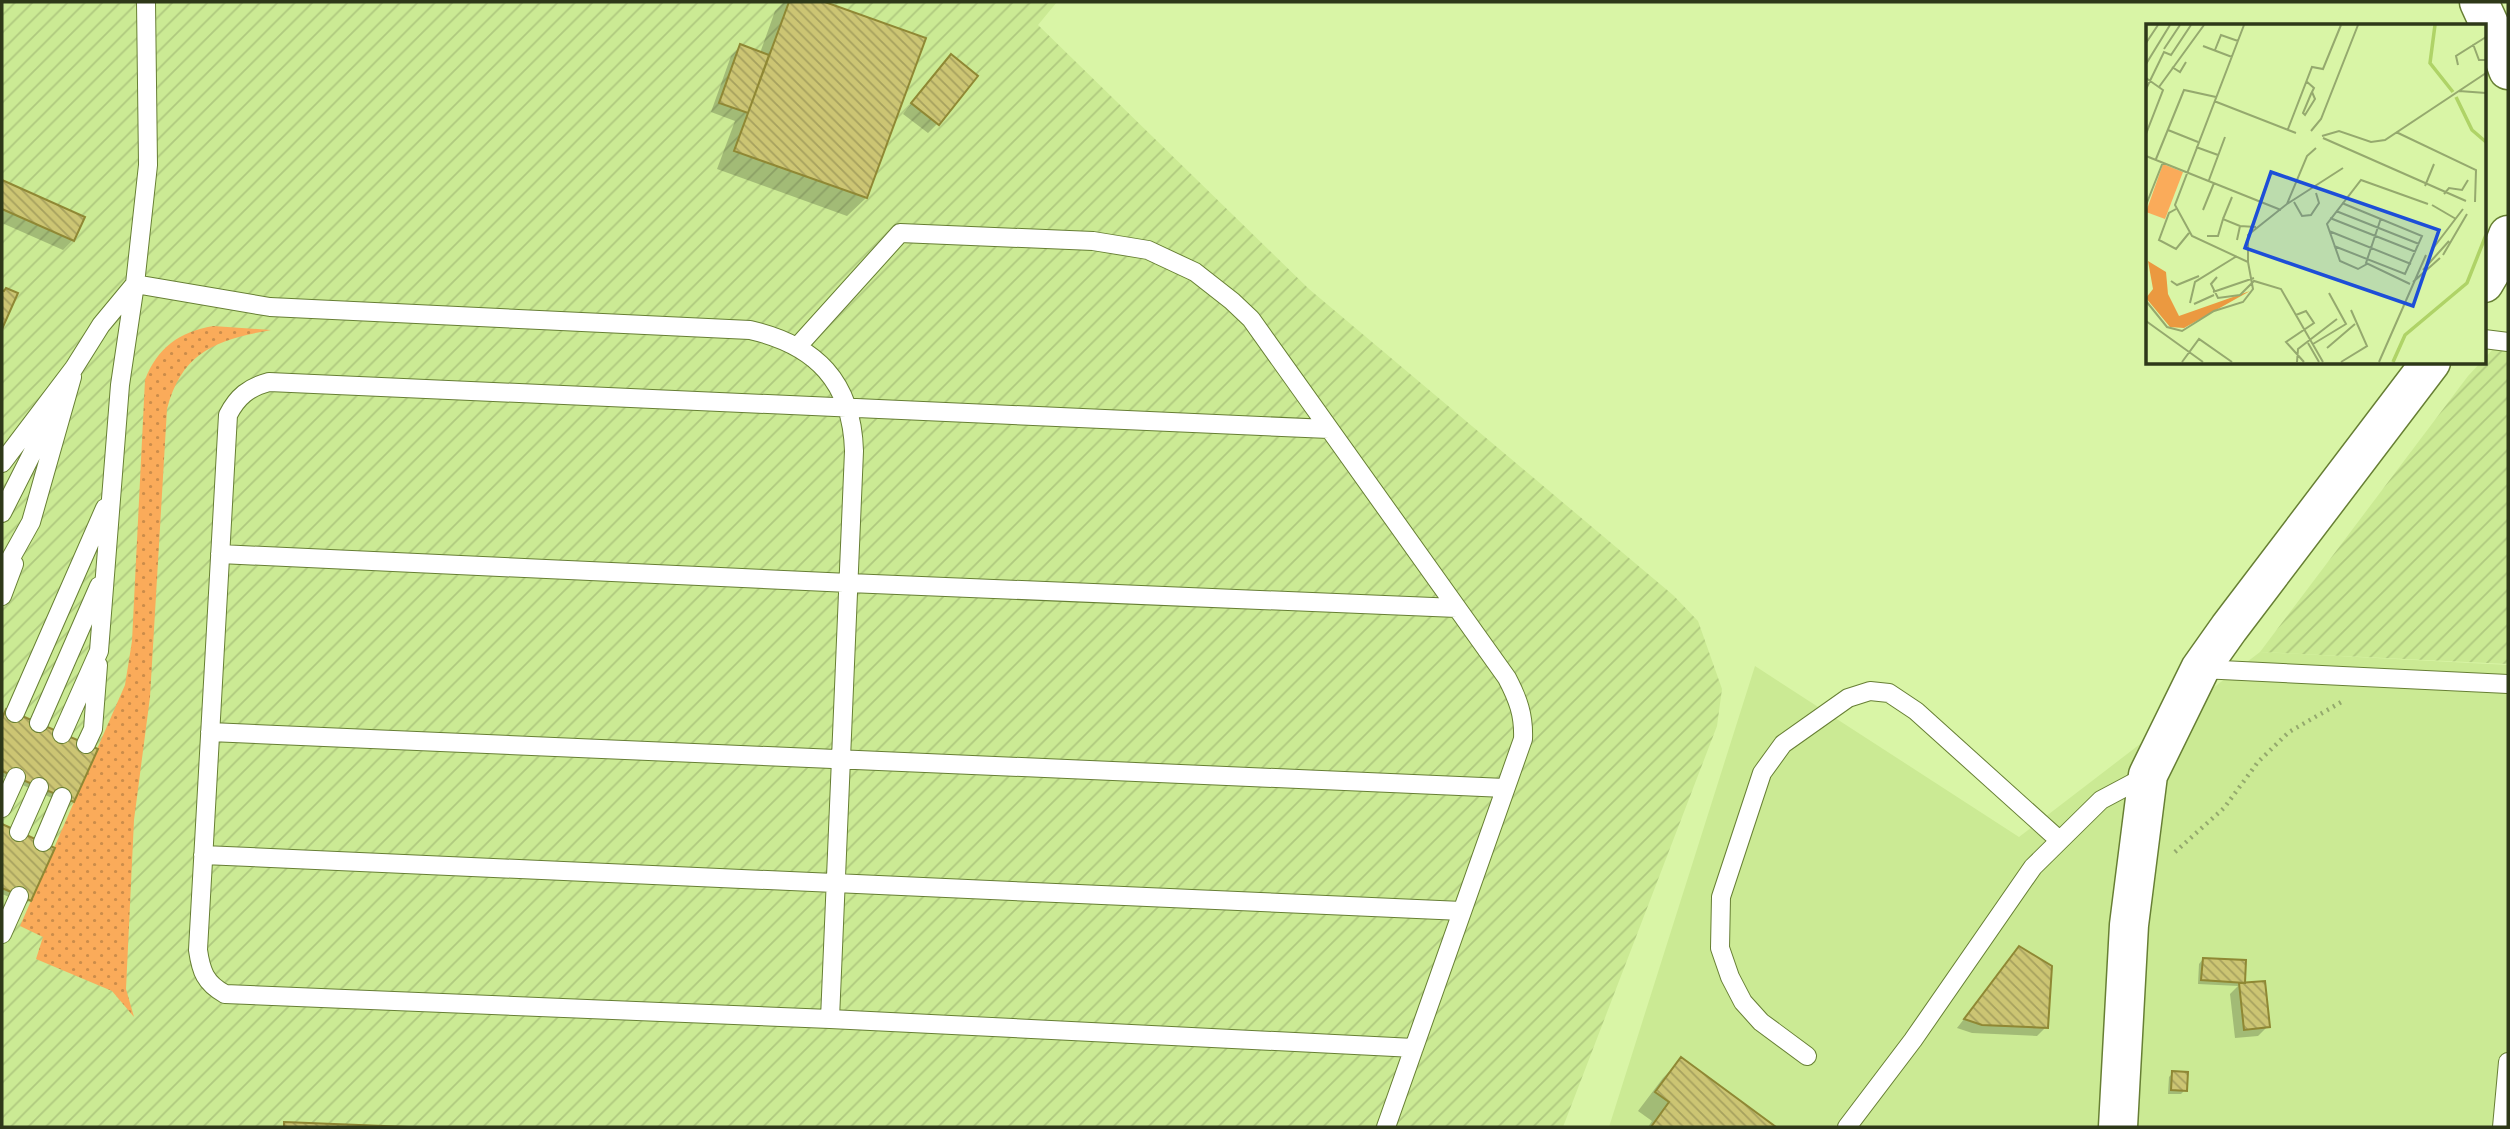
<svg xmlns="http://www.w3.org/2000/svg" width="2510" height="1129" font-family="Mulish,sans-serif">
<defs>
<pattern id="industrial-furrows" width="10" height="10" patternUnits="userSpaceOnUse" patternTransform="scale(1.75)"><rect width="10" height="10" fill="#cbea94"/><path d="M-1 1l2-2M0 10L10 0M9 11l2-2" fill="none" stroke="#afc97f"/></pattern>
<pattern id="grass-dots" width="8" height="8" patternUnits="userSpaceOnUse" patternTransform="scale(1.75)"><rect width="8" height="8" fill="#faab5a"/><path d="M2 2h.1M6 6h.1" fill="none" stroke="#cb8c4a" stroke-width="1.8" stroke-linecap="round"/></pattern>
<pattern id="building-back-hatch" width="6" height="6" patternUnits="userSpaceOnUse" patternTransform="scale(1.75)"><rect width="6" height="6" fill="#ccc573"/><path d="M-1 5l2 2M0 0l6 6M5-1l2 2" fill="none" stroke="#a6a15e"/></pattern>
</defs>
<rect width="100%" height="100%" fill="#d9f5a6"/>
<path fill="#cbea94" d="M2260 652 2508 665V1127H1609L1755 666 2019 837Z"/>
<path fill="url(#industrial-furrows)" d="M2 2H1057L1038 25 1309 289 1673 595 1698 621 1722 689 1717 726 1563 1127H2Z
M2508 333V664L2260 652 2468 376 2481 362H2484V359Z"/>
<path fill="url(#grass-dots)" d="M213 326 271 330C217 340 182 351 167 409L150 697 134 820 126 989 134 1017 112 991 36 959 43 937 20 926 125 685 132 641 145 380C157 348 179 332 213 326Z"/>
<path fill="#0003" d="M784 2H820L924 39 866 198 847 216 717 169 735 121 711 112 731 56 741 46 760 53 775 11Z
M942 65 937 124 928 133 903 114Z
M2 182 83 218 73 240 63 250 2 223Z
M6 711 72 801 68 805 2 776V716Z
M2 827 52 849 30 900 26 904 2 894Z
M2019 949 2046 1027 2037 1036 1972 1033 1957 1028Z
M2203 959 2244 962 2243 985 2268 1026 2258 1036 2235 1038 2230 994 2238 986 2198 984 2199 964Z
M1682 1059 1773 1127H1648L1652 1121 1638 1111 1663 1078Z
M2173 1073 2185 1090 2181 1094H2168L2169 1077Z"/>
<path fill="url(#building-back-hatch)" stroke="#8f8834" stroke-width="2" d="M789 2H825L926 38 867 198 734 151Z
M740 44 769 55 748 113 719 103Z
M951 54 978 76 939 125 911 103Z
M2 180 85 217 74 241 2 209Z
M6 288 18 293 2 329V290L4 291Z
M6 709 98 749 74 802 2 771V719Z
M2 824 55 848 31 901 2 888Z
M2019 946 2052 966 2048 1028 1982 1025 1964 1019Z
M2203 958 2246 960 2245 983 2201 980Z
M2265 981 2270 1027 2244 1030 2239 983Z
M1681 1057 1776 1127H1651L1669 1102 1655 1092Z
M2172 1071 2188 1072 2187 1091 2171 1090Z
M284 1122 409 1127H284Z"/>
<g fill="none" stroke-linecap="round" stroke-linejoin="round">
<g stroke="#677f34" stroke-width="20">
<path id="lane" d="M135 284 270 307 750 330C816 345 852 382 854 451L830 1019
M2484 339 2508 342
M798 346 900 233 1093 241 1148 250 1195 272 1232 301 1251 319 1507 678C1518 699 1524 715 1523 739L1386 1127
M1329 429 269 382C249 387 237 397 228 415L198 950C201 971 205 983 225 994L830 1019 1414 1048
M2 463 74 368 101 325 135 284
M2 513 56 406
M220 554 849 583 1457 608
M2 574 31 522 72 377
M2 596 14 564
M2201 669 2508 684
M15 713 105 508
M39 723 99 586
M210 732 1505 788
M62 734 99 651 120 385 135 284 148 165 146 2
M86 744 93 729 98 665
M2 808 16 777
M19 832 39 787
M43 842 62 797
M203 855 1462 911
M2 934 19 896
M1807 1056 1761 1022 1743 1002 1730 977 1720 948 1721 897 1762 773 1783 744 1848 698 1870 691 1889 693 1916 711 2058 839
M1847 1127 1913 1040 2033 867 2101 800 2148 775
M2502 1127 2508 1062"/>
</g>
<g stroke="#677f34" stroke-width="41">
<path id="secondary" d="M2479 2 2501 50 2508 70
M2484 283 2500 256 2508 235
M2118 1127 2129 925 2148 775 2200 669 2229 628 2431 362"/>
</g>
<path stroke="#94a96d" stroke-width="4.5" stroke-dasharray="2 5" stroke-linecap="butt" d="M2175 852 2224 808 2258 762 2289 732 2343 701"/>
<use href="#lane" stroke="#fff" stroke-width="18"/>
<use href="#secondary" stroke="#fff" stroke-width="38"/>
</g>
<g transform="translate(2146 24)">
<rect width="340" height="340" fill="#d9f5a6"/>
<path d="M2 237 20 248 22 270 33 292 104 267 38 304 24 303 0 274 7 265Z" fill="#eb9940"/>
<path d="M17 140 37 148 19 195 0 188Z" fill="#faab5a"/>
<path fill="none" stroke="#afd367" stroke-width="3.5" d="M289 1 284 39 307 68M310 73 326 106 340 118M247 338 259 311 321 259 340 211"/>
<path fill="none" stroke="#95a96e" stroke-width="2" d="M0 19 12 1M327 20 333 36H340M57 22 86 33M18 25 34 1M69 26 75 11 92 17M0 40 24 1M312 41 310 32 340 13M26 43 34 48 40 38M0 54 17 66 0 110M160 57 168 64 165 70 157 89 159 91 169 75 166 68M13 63 58 1M0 65 18 28 25 31 45 1M313 67 340 69M68 77 150 109M142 105 166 43 177 45 195 1M22 106 52 118M165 107 175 95 212 1M250 108 330 146 329 178M176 112 193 107 225 118 239 116 340 49M177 114 320 177M50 123 72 131M0 132 135 186M10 135 38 66 70 73M63 156 79 113M279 162 288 140M298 170 303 164 316 166 322 156M114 178 126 147M148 178 156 192 165 191 173 179 170 169M141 180 197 144M0 181 17 138M286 181 310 195M30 185 23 189 13 216 30 225 43 209M57 186 68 159M190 187 273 220M184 194 270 228M235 194 220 239 264 260M77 195 86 173M183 207 265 240M61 212H72L77 195 94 202M91 216 94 202 110 203M188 222 259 250 276 212 196 179M288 223 317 185M297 231 321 190M102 238V211L141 180 161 132 170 124M221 240 212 245 194 237 181 200 215 156 282 180M277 246 303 217M71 253 65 260 72 274 94 271 108 257 135 265 177 338M25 257 31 261 53 252M267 258 294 234M67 268 108 254M0 277 21 303 36 307 68 287 97 278 107 265 102 238 46 212 29 181 98 1M44 279 49 258 91 232M48 280 68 271M150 291 160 287 168 299 140 318 158 338M0 297 57 338M162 319 173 338M167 320 200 300 183 269M181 324 209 300M36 338 53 315 86 338M151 338 152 325 191 295M195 338 221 322 205 286M233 338 280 231"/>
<path fill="#1d4ed8" fill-opacity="0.15" stroke="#1d4ed8" stroke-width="3.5" d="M125 148 293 206 267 282 99 224Z"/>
<rect width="340" height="340" fill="none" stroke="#2e3819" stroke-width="3.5"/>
</g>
<rect width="2510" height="1129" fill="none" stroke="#2e3819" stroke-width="7"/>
</svg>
